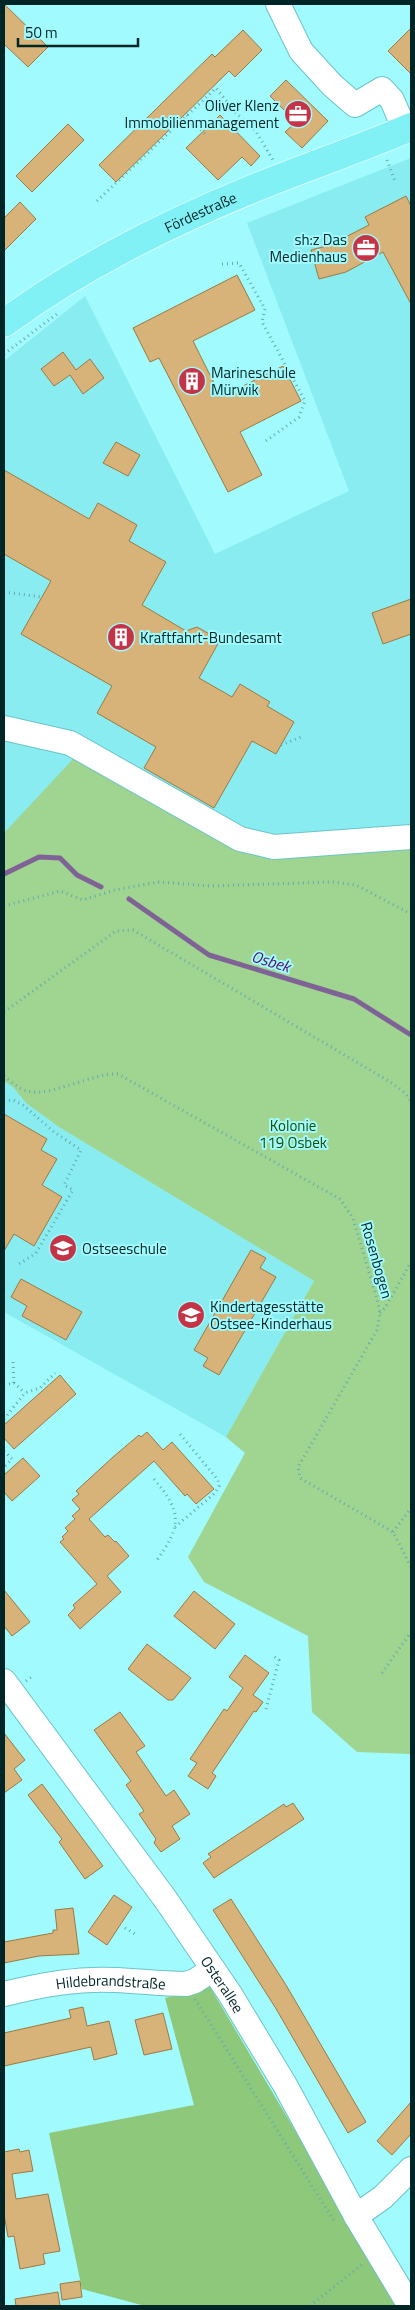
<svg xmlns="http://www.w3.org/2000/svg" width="415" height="2310" font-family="'Titillium Web',sans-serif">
<rect width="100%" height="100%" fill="#a1fafd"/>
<path fill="#88ecf0" d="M411 158V843L4 833V361L85 296 215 554 349 491 247 223Z
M4 1081 13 1087 26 1103 59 1127 314 1281 226 1437 4 1312Z"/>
<path fill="#a0d491" d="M75 757 235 845 411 843V1754L357 1752 312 1712 308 1636 204 1582 188 1557 245 1453 226 1437 314 1281 59 1127 26 1103 13 1087 4 1081V833Z"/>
<path fill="#8dc87b" d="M210 1987 399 2306H145L82 2289 49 2133 194 2105 165 1998Z"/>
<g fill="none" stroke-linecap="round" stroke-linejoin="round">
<path stroke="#806396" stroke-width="5" d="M4 874 39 857 60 858 77 875 101 887
M129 899 209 955 354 999 411 1035"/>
</g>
<path fill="#d7b37a" stroke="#9c7a42" d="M4 4 48 47 28 67 4 44Z
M411 28V74L388 51Z
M243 30 262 50 235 77 229 71 116 182 99 165 212 54 215 57Z
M286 80 328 121 302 148 285 132 296 122 270 96Z
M220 115 260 156 251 166 242 157 218 180 186 148Z
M68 124 84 140 32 192 16 176Z
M406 196 411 206V304L383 252 346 272 319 279 311 250 330 245 369 225 365 217Z
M20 202 36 219 4 251V218Z
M237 275 255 310 193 341 221 397 283 366 301 401 240 432 262 475 228 492 159 358 150 362 133 328Z
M63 352 76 370 90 359 104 378 83 394 70 375 54 386 41 369Z
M116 442 140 455 128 476 103 463Z
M4 470 89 519 98 503 137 525 129 541 166 562 142 605 186 631 197 627 220 640 199 678 232 697 240 684 270 702 267 706 294 722 276 754 252 741 214 808 144 768 156 747 97 713 112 686 21 634 51 581 4 554Z
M411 599V634L383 644 372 613Z
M4 1114 47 1139 41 1150 57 1159 42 1185 62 1197 34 1246 14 1234 4 1251Z
M251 1250 266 1258 260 1268 276 1277 219 1375 203 1366 208 1358 194 1350Z
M21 1279 82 1312 66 1340 22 1316 27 1306 11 1297Z
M60 1375 76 1394 14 1449 4 1438V1425Z
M147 1432 163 1450 172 1442 214 1489 196 1504 187 1494 185 1496 154 1461 89 1519 105 1537 108 1535 115 1542 116 1541 129 1556 107 1576 121 1592 80 1629 68 1615 75 1608 73 1605 97 1584 60 1542 64 1539 62 1537 68 1531 65 1528 75 1519 72 1516 80 1509 72 1500 79 1494 76 1491 113 1457 139 1435 141 1437Z
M23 1458 40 1476 12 1501 4 1492V1475Z
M4 1590 30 1622 12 1636 4 1626Z
M194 1591 235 1624 215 1649 174 1616Z
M147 1644 191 1678 173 1700H168L128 1669Z
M245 1655 269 1673 253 1695 263 1702 256 1712 254 1711 212 1773 216 1776 208 1789 188 1776 197 1763 190 1759 224 1709 227 1711 243 1688 229 1677Z
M120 1712 145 1746 136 1752 166 1796 174 1790 190 1814 172 1826 180 1839 161 1852 154 1843 156 1839 139 1814 144 1811 126 1785 131 1781 94 1730Z
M4 1733 25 1760 14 1769 22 1780 4 1793Z
M42 1784 103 1866 85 1879 59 1842 62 1839 28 1795Z
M293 1803 304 1819 214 1878 203 1863 211 1857 208 1854 284 1804 286 1807Z
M114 1895 132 1907 107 1945 88 1932Z
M231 1899 286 1985 366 2122 348 2133 275 2007 213 1910Z
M73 1908 79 1954 39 1956 4 1963V1942L53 1933V1930H57L55 1910Z
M83 2007 87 2026 109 2021 117 2054 94 2060 91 2047 4 2066V2033L71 2018 69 2010Z
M163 2013 172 2049 144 2055 135 2020Z
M411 2102V2134L392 2155 377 2141Z
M19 2149 20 2152 29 2150 33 2171 12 2174 16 2199 48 2194 60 2251 43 2254 45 2264 20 2269 14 2236 8 2237 4 2214V2152Z
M80 2281 82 2297 62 2300 60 2284Z
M58 2292 60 2306H16L15 2299Z"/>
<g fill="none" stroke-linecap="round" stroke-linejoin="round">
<g stroke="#6bc4c7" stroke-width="26">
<g id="minor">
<path d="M278 4 301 51 332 85 355 105 382 89 392 100 405 130"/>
<path d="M4 728 70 743 240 839 274 847 411 837"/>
<path id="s1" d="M4 1681 166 1900 230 1994 285 2085 356 2216 410 2306"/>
<path id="s2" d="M4 1994C41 1985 77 1978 116 1980 139 1981 162 1984 186 1984L195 1981 213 1969"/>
<path d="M356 2216 383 2197 411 2169"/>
</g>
</g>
<g stroke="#fff" stroke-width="29">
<g id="major">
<path id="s3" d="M4 323C83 265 171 222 262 185 312 165 362 148 411 127"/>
</g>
</g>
<path stroke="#64aaac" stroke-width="3" stroke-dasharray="1 4" stroke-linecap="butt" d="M187 115 205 134
M387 160 395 181
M97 201 216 88 235 112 255 130 273 160
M222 264 239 263 265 309 262 322 305 401 299 417 263 443
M4 354 57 314
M4 592 42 597
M281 745 301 737
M4 906 60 891 83 900 115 890 159 882 210 886 332 882 356 885 411 914
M4 1012 116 931 133 930 392 1083 405 1093 411 1101
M4 1076C11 1081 19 1089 27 1091 50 1098 90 1073 118 1074L340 1199 353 1218 377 1299 380 1313 377 1330 298 1467 300 1478 393 1532 411 1567
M4 1101 13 1100 23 1105 54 1132 81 1150 64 1185 73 1190 36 1253 16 1266
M380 1313 385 1308 411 1262
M13 1362 14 1383
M4 1385 14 1383 25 1393
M4 1419 25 1393 40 1388 55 1373
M4 1451 12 1459 4 1467
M154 1479C182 1512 182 1525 157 1560
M175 1527 215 1493 219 1486 218 1480 180 1434
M393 1532 411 1508
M382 1673 411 1632
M26 1681 33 1676
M266 1709 279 1660 273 1656
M125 1928 135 1934
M195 1999 334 2221
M310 2306 364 2263"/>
<use href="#minor" stroke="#fff" stroke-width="24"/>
<use href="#major" stroke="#82f1f5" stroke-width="28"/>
</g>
<defs>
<g id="office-disc" transform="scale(1.4375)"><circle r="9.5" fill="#c43446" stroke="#a1fafd"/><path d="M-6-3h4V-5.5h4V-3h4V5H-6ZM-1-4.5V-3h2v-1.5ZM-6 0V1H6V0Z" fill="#fff"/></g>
<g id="building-disc" transform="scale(1.4375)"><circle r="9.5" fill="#c43446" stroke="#a1fafd"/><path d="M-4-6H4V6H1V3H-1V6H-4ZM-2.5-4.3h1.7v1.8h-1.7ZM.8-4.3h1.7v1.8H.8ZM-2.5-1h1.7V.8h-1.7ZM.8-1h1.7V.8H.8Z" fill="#fff"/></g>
<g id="school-disc" transform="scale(1.4375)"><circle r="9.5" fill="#c43446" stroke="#a1fafd"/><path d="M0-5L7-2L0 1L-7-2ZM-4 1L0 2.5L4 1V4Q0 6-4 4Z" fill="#fff"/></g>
</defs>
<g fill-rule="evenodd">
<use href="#office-disc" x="298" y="114"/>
<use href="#office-disc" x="366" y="248"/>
<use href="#building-disc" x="192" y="381"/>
<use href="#building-disc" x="121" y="637"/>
<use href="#school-disc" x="63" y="1248"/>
<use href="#school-disc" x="191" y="1315"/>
</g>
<g text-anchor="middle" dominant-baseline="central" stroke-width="4" stroke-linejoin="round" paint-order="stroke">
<g font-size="15" fill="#002527" stroke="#a1fafd" text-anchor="start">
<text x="279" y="105" text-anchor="end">Oliver Klenz<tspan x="279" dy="17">Immobilienmanagement</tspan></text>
<text x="347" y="239" text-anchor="end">sh:z Das<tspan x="347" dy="17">Medienhaus</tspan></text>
<text x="211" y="372">Marineschule<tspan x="211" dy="17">Mürwik</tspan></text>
<text x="140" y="637">Kraftfahrt-Bundesamt</text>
<text x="82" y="1248">Ostseeschule</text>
<text x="210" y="1306">Kindertagesstätte<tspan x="210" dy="17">Ostsee-Kinderhaus</tspan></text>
</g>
<g font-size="15" fill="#002527" stroke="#a1fafd">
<text stroke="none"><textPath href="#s3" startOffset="226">Fördestraße</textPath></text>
<text transform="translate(377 1260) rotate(74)">Rosenbogen</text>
<text stroke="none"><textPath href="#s2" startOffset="108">Hildebrandstraße</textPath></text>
<text stroke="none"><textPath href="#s1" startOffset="374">Osterallee</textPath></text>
</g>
<g font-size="15" fill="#185000" stroke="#a1fafd">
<text x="293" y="1125">Kolonie<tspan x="293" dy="17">119 Osbek</tspan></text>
</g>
<g font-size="16" font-style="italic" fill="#570d69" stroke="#a1fafd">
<text transform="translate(271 961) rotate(17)">Osbek</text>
</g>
</g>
<rect width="415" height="2310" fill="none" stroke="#002527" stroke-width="10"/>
<path d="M18 38v8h120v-8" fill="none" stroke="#002527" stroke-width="2.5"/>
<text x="25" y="38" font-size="15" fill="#002527" stroke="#a1fafd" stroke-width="4" paint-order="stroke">50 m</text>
</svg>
